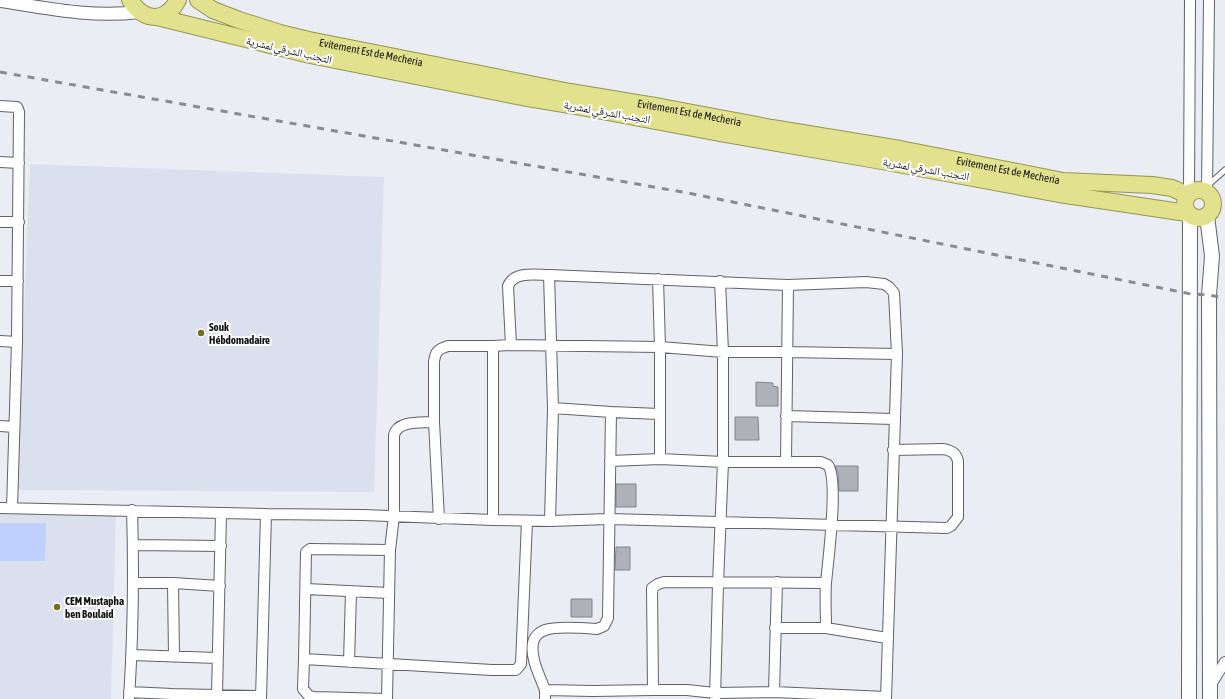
<svg xmlns="http://www.w3.org/2000/svg" width="1225" height="699" font-family="'Asap Condensed','Noto Naskh Arabic',sans-serif">
<rect width="100%" height="100%" fill="#eaedf4"/>
<path fill="#dbe0ee" d="M30 164 384 177 374 492 17 490Z
M0 511 116 514 111 699H0Z"/>
<path fill="#bfd0fe" d="M0 523H46L45 561H0Z"/>
<path fill="#aeb1b7" stroke="#82848a" d="M756 382 773 383V386L778 387V406H756Z
M735 417H758L759 440H735Z
M835 466H858V491H839L838 473Z
M616 484H636V507H616Z
M616 547H630V570H615Z
M571 599H592V617H571Z"/>
<g fill="none" stroke-linecap="round" stroke-linejoin="round">
<g stroke="#606268" stroke-width="7">
<path id="service" d="M1208 185 1225 170"/>
</g>
<g stroke="#606268" stroke-width="12">
<path id="minor" d="M0 106 17 107 18 109 19 112 17 342 12 508
M0 162 19 163
M1207 192 1209 0
M1189 193 1190 0
M0 222H19
M549 275 553 408 550 521
M658 279 660 347V459
M0 281H18
M0 341 17 342
M511 345 508 286C514 271 536 275 549 275L788 285 866 282 884 284 889 287 894 293 897 354 886 699
M493 346V520
M611 412 659 414
M786 416 894 419
M0 426 14 427
M610 461 660 459 723 462H821L828 465C839 480 828 560 826 583 825 598 826 613 826 628
M786 462 788 285
M0 508 266 514 363 515 493 520 550 521 609 519 947 528 951 526 958 517V461C956 453 952 451 944 449L893 450
M439 519 434 422V362C435 352 438 349 448 346H493L511 345 660 347 723 352H787L897 354
M133 545 221 546
M390 550 310 549 306 552 304 659 492 670H516L521 664 527 521
M133 583H173L220 586
M173 583 174 656
M826 583 664 582 658 584 652 588 653 690H687L715 693 774 692 886 697
M306 589 389 593
M775 628H826L887 638
M132 655 217 658
M304 659 303 689 309 696 314 697 387 699
M349 662 351 592
M1210 686 1225 662
M545 690C540 676 530 658 533 643 534 637 539 632 545 630 556 626 584 628 597 629L604 626 608 618 611 412 553 408
M129 692 172 694 261 696
M774 692 777 582
M217 695 221 513
M129 699C133 636 134 573 132 510
M261 699 266 514
M387 699 390 550 394 516V435C398 420 421 423 434 422
M545 699V690L593 691 653 690
M715 699 718 584 723 462V352L720 281"/>
</g>
<g stroke="#606268" stroke-width="14">
<path id="tertiary" d="M0 1C46 8 92 18 139 12"/>
</g>
<g stroke="#606268" stroke-width="16">
<path id="secondary" d="M1207 216 1212 256 1209 295 1210 699
M1189 699 1190 216"/>
</g>
<g stroke="#959551" stroke-width="18">
<g id="trunk">
<path d="M130 0C144 22 165 23 178 0"/>
<path id="s1" d="M198 0 213 10 239 20 280 33 309 40 385 55 570 92 661 107 772 128 900 149 1063 181 1152 185 1172 188 1187 195"/>
<path d="M157 17 310 55 522 97 582 107 725 134 876 160 1059 194 1187 213"/>
<circle cx="1199" cy="204" r="14"/>
</g>
</g>
<use href="#service" stroke="#fff" stroke-width="5"/>
<use href="#minor" stroke="#fff" stroke-width="10"/>
<use href="#tertiary" stroke="#fff" stroke-width="12"/>
<use href="#secondary" stroke="#fff" stroke-width="14"/>
<use href="#trunk" stroke="#e2e28e" stroke-width="16"/>
<path stroke="#898b8f" stroke-width="3" stroke-dasharray="7 7" stroke-linecap="butt" d="M0 72 688 193 1191 294 1209 295 1225 298"/>
</g>
<g fill="#747216" stroke="#fff" stroke-width="1.5">
<circle cx="201" cy="333" r="4"/>
<circle cx="57" cy="607" r="4"/>
</g>
<g text-anchor="middle" dominant-baseline="central" stroke-width="4" stroke-linejoin="round" paint-order="stroke">
<g font-size="11" fill="#121315" stroke="#fff">
<text transform="translate(289 50) rotate(13)">التجنب الشرقي لمشرية</text>
<text stroke="none"><textPath href="#s1" startOffset="182">Evitement Est de Mecheria</textPath></text>
<text transform="translate(607 112) rotate(10)">التجنب الشرقي لمشرية</text>
<text stroke="none"><textPath href="#s1" startOffset="506">Evitement Est de Mecheria</textPath></text>
<text transform="translate(926 169) rotate(10)">التجنب الشرقي لمشرية</text>
<text stroke="none"><textPath href="#s1" startOffset="830">Evitement Est de Mecheria</textPath></text>
</g>
<g font-size="11" font-weight="bold" fill="#121315" stroke="#fff" text-anchor="start">
<text x="209" y="327">Souk<tspan x="209" dy="13">Hébdomadaire</tspan></text>
<text x="65" y="601">CEM Mustapha<tspan x="65" dy="13">ben Boulaid</tspan></text>
</g>
</g>
</svg>
